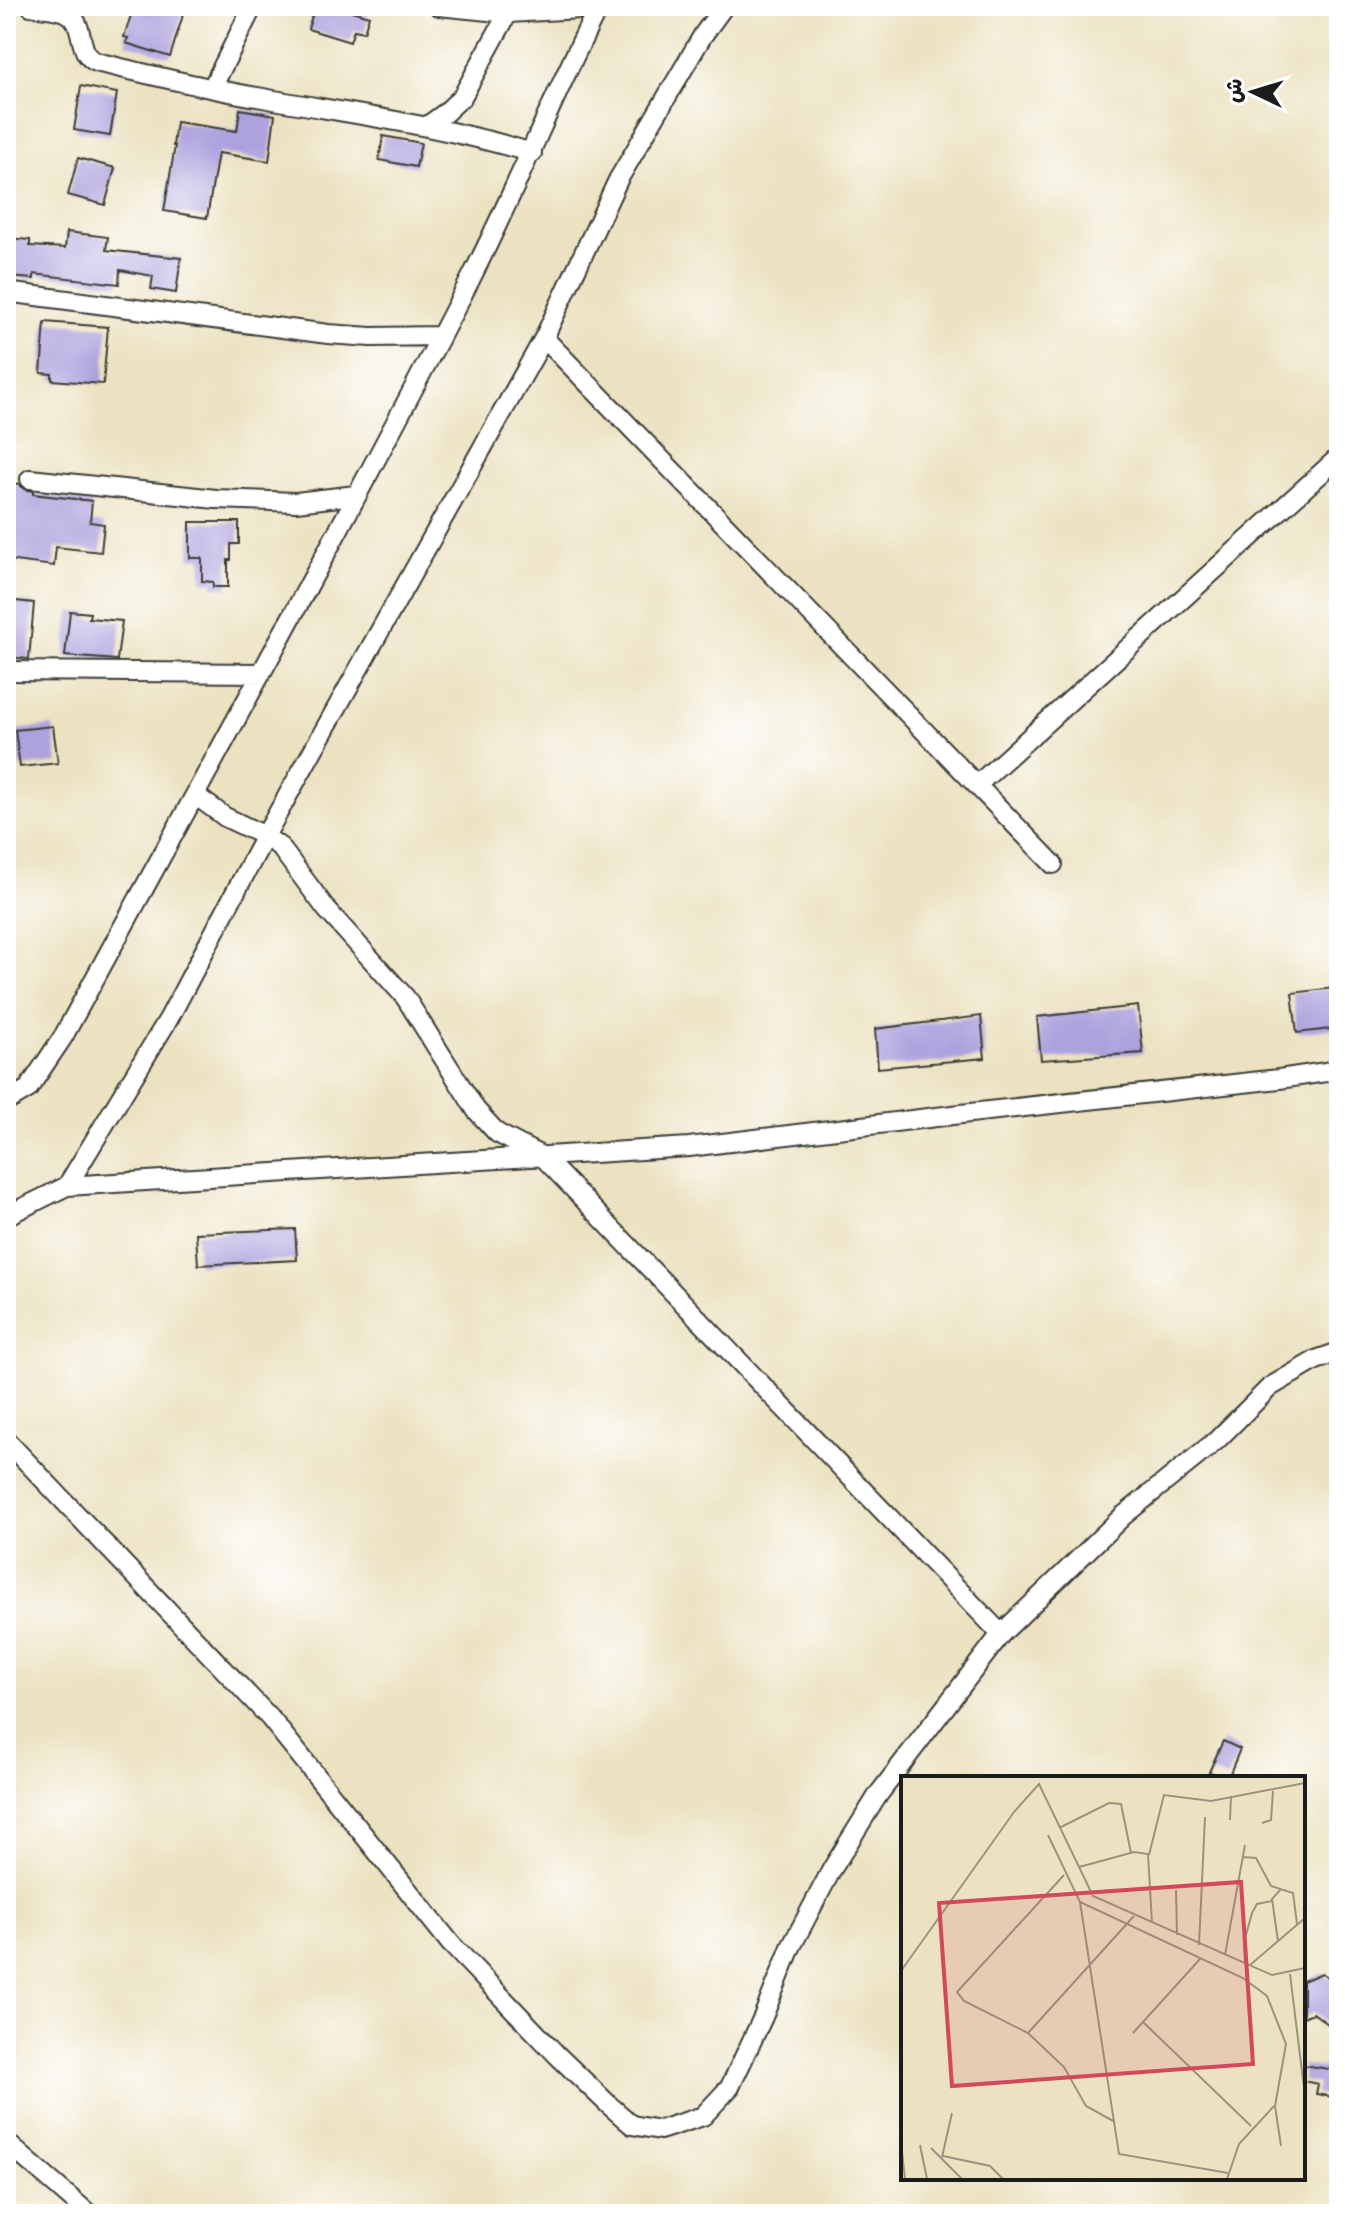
<svg xmlns="http://www.w3.org/2000/svg" width="1345" height="2220" font-family="'Gochi Hand','Playpen Sans Arabic',sans-serif">
<rect width="100%" height="100%" fill="#fff"/>
<filter id="ink" filterUnits="userSpaceOnUse"><feTurbulence type="fractalNoise" baseFrequency=".0125" numOctaves="2"/><feDisplacementMap in="SourceGraphic" scale="16" xChannelSelector="R" yChannelSelector="G"/><feConvolveMatrix kernelMatrix="1 2 1 2 8 2 1 2 1" color-interpolation-filters="sRGB"/></filter>
<filter id="wash" filterUnits="userSpaceOnUse"><feTurbulence type="fractalNoise" baseFrequency=".006" numOctaves="4" result="noise"/><feDisplacementMap in="SourceGraphic" scale="32" xChannelSelector="R" yChannelSelector="G"/><feGaussianBlur stdDeviation="1.8" result="paint"/><feColorMatrix in="noise" values="0 0 0 0 0 0 0 0 0 0 0 0 0 0 0 0 0 1.4 0 .05"/><feComposite in="paint" operator="in"/></filter>
<g filter="url(#wash)">
<rect width="100%" height="100%" fill="#ece2c1"/>
<g id="blocks">
<path fill="#ada2dd" d="M134 6H153L183 15 170 57 126 43 128 38 124 37Z
M315 6H334L369 16 364 32 354 30 350 42 308 29Z
M81 86 117 93 110 136 74 130Z
M240 109 275 115 269 161 218 153 207 218 164 211 175 146H173L176 122 237 131Z
M383 136 421 143 416 167 379 160Z
M78 158 115 168 105 205 68 195Z
M67 232 108 237 106 250 181 258 176 293 151 289 153 276 120 270 119 284 34 274V279L6 277V238L30 240V246L65 248Z
M45 322 108 327 103 384 52 380V374L41 373Z
M6 482 19 484 24 489 33 491V494L92 501 90 522 104 524 101 552 56 547 54 566 6 560 11 502 6 501Z
M190 522H239V544H231V560H228V587H213V582L202 581V558H190Z
M6 600 34 603 29 659 6 657Z
M70 611 90 613 89 618 122 621 117 660 65 656Z
M53 726 58 763 20 767 15 730Z
M1334 988 1337 1010H1339V1028L1297 1033 1292 993Z
M1138 1006 1143 1053 1041 1060 1037 1017Z
M981 1016 985 1058 878 1068 875 1029Z
M295 1229 297 1260 198 1265 196 1233Z
M1223 1741 1240 1749 1228 1778 1209 1772Z
M1322 1973 1339 1985V2032L1313 2013 1303 2017V1981Z
M1303 2065 1336 2070 1333 2097 1316 2094 1318 2084 1303 2081Z"/>
</g>
</g>
<g filter="url(#ink)">
<use href="#blocks" fill-opacity="0" stroke="#3b3a35" stroke-width="2"/>
<g fill="none" stroke-linecap="round" stroke-linejoin="round">
<g stroke="#3b3a35" stroke-width="22">
<path id="minor" d="M31 6C43 8 59 8 69 14 86 25 76 53 96 62 151 75 207 89 263 98 353 114 444 126 532 153
M439 6 508 13 598 8
M212 88 253 6
M427 126 445 113 462 97 508 13
M6 292 328 334 371 337 440 336
M544 338 1053 864
M30 479 216 499 296 502 356 495
M6 671 261 673
M977 785 1339 457
M195 795 225 817 265 836 280 847 327 910 405 997 476 1110 497 1133 543 1157 1001 1634
M6 1102 28 1089 63 1037C200 785 339 534 470 280 516 190 553 96 599 6
M67 1186 689 1147 961 1114 1279 1079 1339 1070
M6 1216 67 1186 169 1018 265 836 544 338 618 180 703 35 724 6
M6 1440 270 1718 451 1944 557 2055 609 2105 632 2125 660 2130 703 2116 730 2087 763 2017 791 1947 832 1869 878 1795 1001 1634 1123 1516 1217 1440 1270 1387 1316 1360 1339 1352
M6 2142 89 2214"/>
</g>
<use href="#minor" stroke="#fff" stroke-width="18"/>
</g>
</g>
<g transform="translate(901 1776)">
<rect width="404" height="404" fill="#ece2c1"/>
<path fill="none" stroke="#99937f" stroke-width="2" d="M329 44 330 20M361 47 370 44 372 15M158 52 208 27 220 28 230 77M147 59 179 126 342 202 366 220 385 268 374 330 380 370M248 79 263 19 310 25 404 7M342 81 355 82 370 110 392 117 396 148M178 91 233 76 247 78 251 147M163 99 56 216 63 225 127 257 163 291 185 330 214 346M275 114 276 159M179 126 218 378 327 397M377 165 371 123 380 113M298 169 304 41M324 179 344 69M344 187 343 166 351 137 356 128 371 125M349 189 404 142M0 195 113 36 138 8 192 120 371 199 404 192M389 198 404 320M242 246 350 350M127 257 233 140M232 257 299 183M0 367 4 403M19 369 26 403M30 372 61 403M42 380 89 390 102 403M41 381 51 337M326 403 338 368 373 330"/>
<path fill="#d1495b" fill-opacity="0.15" stroke="#d1495b" stroke-width="4" d="M340 106 352 288 51 310 38 127Z"/>
<rect width="404" height="404" fill="none" stroke="#1c1c1c" stroke-width="4"/>
</g>
<rect width="1345" height="2220" fill="none" stroke="#fff" stroke-width="32"/>
<g transform="translate(1253 92) rotate(274)" stroke="#ffffff" stroke-width="6" paint-order="stroke">
<path d="M0-6L14 30L0 20L-14 30Z" fill="#1c1c1c"/>
<text y="-12" font-size="22" font-weight="bold" text-anchor="middle" fill="#1c1c1c">ش</text>
</g>
</svg>
